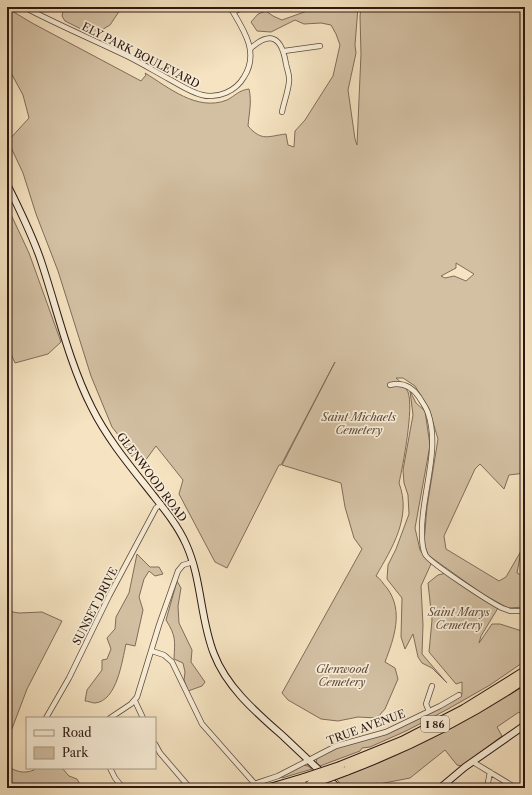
<svg xmlns="http://www.w3.org/2000/svg" width="532" height="795" font-family="'Libre Caslon Text',serif">
<rect width="100%" height="100%" fill="#f5e3c1"/>
<filter id="stains"><feTurbulence type="fractalNoise" baseFrequency=".005" numOctaves="4"/><feColorMatrix values="0 0 0 0 .2 0 0 0 0 .09 0 0 0 0 .02 0 0 0 .5 -.17"/></filter>
<radialGradient id="worn" r=".72"><stop offset=".6" stop-color="#630" stop-opacity="0"/><stop offset="1" stop-color="#630" stop-opacity=".3"/></radialGradient>
<path fill="#d3c0a3" stroke="#806c5a" fill-rule="evenodd" d="M64 7H122L110 25 100 31 97 37 65 21 62 16Z
M311 7H358L355 45 356 53 348 90 355 139 357 145 361 54 360 16 361 7H525V473L509 475 504 489 480 464 475 469 444 536 446 549 499 581 506 577 521 551 517 573 525 577V607L508 608 484 595 428 555 424 543 427 507 438 439 429 409 415 386 403 378H396C401 382 405 386 408 392 414 408 403 465 399 483 412 517 392 548 376 576 381 579 383 584 387 588 404 611 394 638 385 662L395 668 398 679 385 709 377 718 358 717 338 721 321 719 288 700 282 693 362 549 354 538 345 507 341 483 282 465 335 362 281 465H279L227 568 215 562 179 494 183 480 156 446 142 465 112 427 91 376 58 271 36 214 23 173 8 141 29 118 23 95 10 71 7 72V8L32 23 141 81 146 75 145 73C168 87 197 112 227 100 235 96 239 90 249 89 252 102 249 113 248 126 262 142 268 136 286 134L288 145 294 147 295 131 305 120 333 76 340 45 336 34 331 25 321 23 304 24 295 20 271 32 257 31 251 22 258 14 266 11 273 16 282 20 307 11ZM456 263 474 274 466 281 454 276 445 278 441 276 456 268Z
M7 206 29 253 61 342 48 354 15 363 7 345Z
M410 391 416 403 425 411 430 445 415 528 420 550 431 564 421 586 423 625 422 654 447 683 432 668 422 663 418 657 413 634 405 649 401 637 402 598 387 579 388 565 396 549 409 514 408 495 404 483 403 470 413 415Z
M137 554 150 567H159L163 574 155 576 149 571 144 579 139 597 143 610 135 646 126 644C122 661 117 701 95 703 92 703 88 701 85 701L87 690 102 670V660L107 659 111 649 107 638 115 629 116 617 129 593Z
M446 573 498 608 481 636 479 643 492 624H500L525 632V661L490 685 448 709 406 731 370 747 362 748 360 751 320 766 316 763 317 758 340 746 372 738 460 697 462 694V682L456 684 429 652 432 620 428 583 438 575Z
M177 581 181 588 178 606 179 623 192 650 191 662 205 682 202 686 188 691 184 680 185 672 183 663 174 659C175 640 176 636 166 620Z
M7 611 19 613 42 612 62 621 27 689 10 734 7 749Z
M525 685V719L519 712 497 727 502 736 462 766 457 765 445 750 410 778 374 785 371 788H345L336 779C403 756 466 723 525 685Z
M303 765 308 766 312 769 282 778 281 776Z
M7 766C17 772 24 774 34 770L35 768H60L63 769 69 776 77 779 82 788H7Z"/>
<g fill="none" stroke-linecap="round" stroke-linejoin="round">
<g stroke="#5e4b3d" stroke-width="6">
<path id="street" d="M24 7C58 25 94 40 129 57 143 64 156 72 169 79 180 85 190 92 202 95 218 99 236 91 244 77 260 52 243 29 230 7
M233 12 244 7
M250 49C272 29 282 39 286 64 287 69 290 76 289 82 288 92 284 102 282 112
M284 51 320 46
M390 385C402 382 412 387 419 397 422 402 426 407 428 413 440 448 423 490 422 527 422 536 421 545 425 554 428 562 490 602 502 608L510 611H525
M525 559 523 568 525 571
M152 651 164 655 172 662 202 724 255 784
M135 701 143 718
M429 711 426 704 432 686
M46 718 69 678 109 596 156 508 161 504
M110 718 131 704 137 697 159 625 178 571 183 565 193 562
M155 744 160 753 190 788
M473 762 516 788
M110 768 115 778 123 788
M242 788 278 776 336 746 386 732 440 706 459 695
M487 788 490 772"/>
</g>
<g stroke="#2c1811" stroke-width="8">
<path id="secondary" d="M7 184C19 209 32 234 41 261 57 309 69 363 92 408 108 440 131 467 153 495 165 510 178 526 186 544 202 579 200 619 214 654 227 688 257 713 284 737 302 754 320 771 338 788
M440 788 465 767 525 725"/>
</g>
<g stroke="#2c1811" stroke-width="10">
<path id="highway" d="M340 766 402 741 464 709 525 671
M346 771C409 747 469 717 525 679
M270 788 304 778
M296 788 311 784"/>
</g>
<use href="#street" stroke="#f8edd7" stroke-width="4.5"/>
<use href="#secondary" stroke="#f8edd7" stroke-width="6"/>
<use href="#highway" stroke="#f5e3c1" stroke-width="8"/>
<g stroke="#2c1811" stroke-width="10" stroke-linecap="butt">
<path id="highway-bridge" d="M304 778 340 766
M311 784 346 771"/>
</g>
<use href="#highway-bridge" stroke="#f5e3c1" stroke-width="8"/>
</g>
<g text-anchor="middle" dominant-baseline="central" stroke-width="3.5" stroke-linejoin="round" paint-order="stroke">
<rect fill="#f8edd7" stroke="#69584c" stroke-width="1" x="421" y="716" width="28" height="16" rx="3"/>
<g font-size="10" font-weight="bold" fill="#2c1811">
<text x="435" y="724">I 86</text>
</g>
<g font-size="11" fill="#2c1811" stroke="#f8edd7">
<text transform="translate(141 55) rotate(27)">ELY PARK BOULEVARD</text>
<text transform="translate(152 477) rotate(53)">GLENWOOD ROAD</text>
<text transform="translate(95 606) rotate(-63)">SUNSET DRIVE</text>
<text transform="translate(366 727) rotate(-20)">TRUE AVENUE</text>
</g>
<g font-size="11" font-style="italic" fill="#5e4a3d" stroke="#f8edd7">
<text x="359" y="417">Saint Michaels<tspan x="359" dy="13">Cemetery</tspan></text>
<text x="459" y="612">Saint Marys<tspan x="459" dy="13">Cemetery</tspan></text>
<text x="342" y="669">Glenwood<tspan x="342" dy="13">Cemetery</tspan></text>
</g>
</g>
<rect width="532" height="795" fill="none" stroke="#f5e3c1" stroke-width="24"/>
<rect x="8" y="8" width="516" height="779" fill="none" stroke="#2c1811" stroke-width="2"/>
<rect x="12" y="12" width="508" height="771" fill="none" stroke="#2c1811"/>
<rect x="26" y="717" width="130" height="52" fill="#f8edd7" stroke="#a69888"/>
<rect x="34" y="730" width="20" height="6" fill="#f8edd7" stroke="#a69888"/>
<text x="62" y="737" font-size="12" fill="#2c1811">Road</text>
<rect x="34" y="747" width="20" height="12" fill="#d3c0a3" stroke="#a69888"/>
<text x="62" y="757" font-size="12" fill="#2c1811">Park</text>
<rect width="100%" height="100%" filter="url(#stains)"/>
<rect width="100%" height="100%" fill="url(#worn)"/>
</svg>
